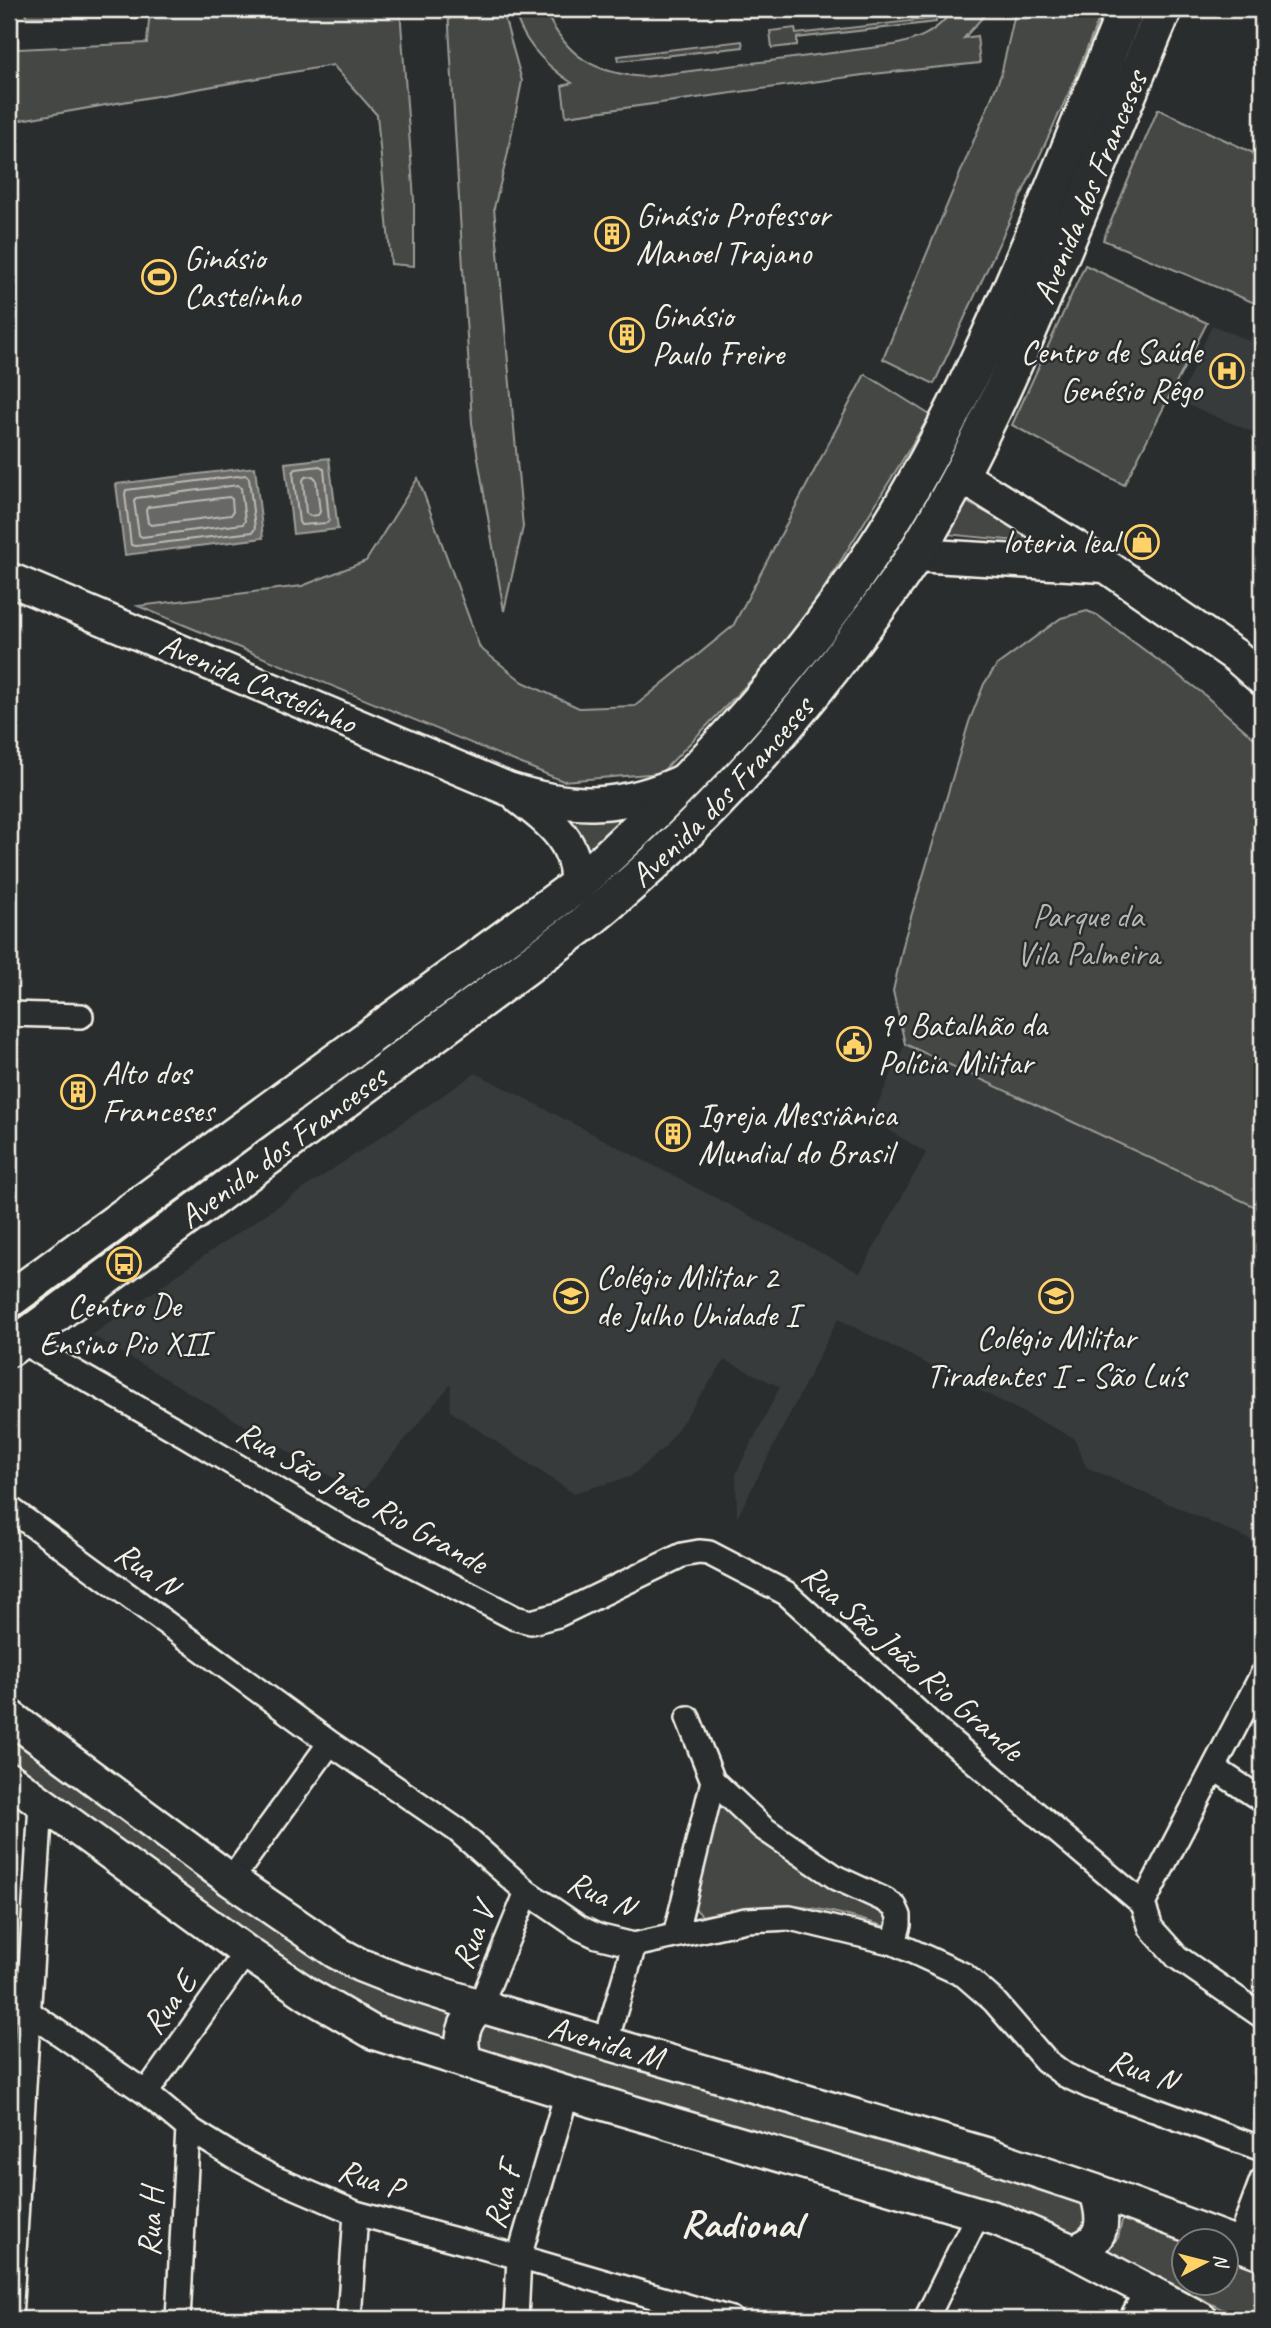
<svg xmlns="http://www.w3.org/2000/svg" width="1271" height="2328" font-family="Caveat,sans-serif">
<rect width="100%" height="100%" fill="#2a2d2e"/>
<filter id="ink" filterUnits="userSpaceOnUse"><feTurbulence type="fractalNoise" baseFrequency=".0143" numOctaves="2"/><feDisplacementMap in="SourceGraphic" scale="14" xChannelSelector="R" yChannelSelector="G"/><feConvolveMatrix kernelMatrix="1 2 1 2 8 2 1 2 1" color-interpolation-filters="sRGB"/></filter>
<g filter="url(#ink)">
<path fill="#373a3a" d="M1262 316V436L1179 401 1212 325 1249 341Z
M905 1044 1262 1210V1545L1086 1467 1074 1438 838 1319 737 1518 736 1473 780 1387 725 1360 665 1447 630 1477 573 1493 450 1411 451 1384 360 1494 92 1335 211 1251 476 1073 860 1273 926 1153 871 1119Z"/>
<path fill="#444645" stroke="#9c9c96" stroke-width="2" d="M9 9H18V49L147 43 150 9H400L414 200V266L391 264 377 115 333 65 9 122Z
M26 9H138L137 18 26 16Z
M448 9H502L522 81 507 157 494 208 523 527 504 611 472 423Z
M514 9H544C566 56 593 73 644 77L894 45C916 40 933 34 948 16L912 18 911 9H990L964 38 977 36 980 63 863 75 566 116 562 86 572 83C545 65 522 42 514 9Z
M1016 9H1103L1071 88 934 384 883 359 1001 75Z
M936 18V22L797 38V45L772 48 770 31 795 28 796 34Z
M742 41 743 47 619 61 618 56Z
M1158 109 1262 157V306L1103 240Z
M1085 265 1207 323 1124 485 1012 425Z
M865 374 930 415 796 634 661 773 563 781 138 606 302 586 366 561 418 478 480 648 523 682 579 708 635 706 733 626Z
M963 500 1038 540V543L945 534Z
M1087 611 1097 615 1201 692 1262 745V1210L905 1044 893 991 905 937 969 722 984 684 997 665 1061 618Z
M551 806 637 807 586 855Z
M9 1727 462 2013 453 2043 377 2026 9 1767Z
M721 1800 889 1909 891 1928C858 1919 824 1907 789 1906 760 1905 731 1911 702 1916L692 1905Z
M487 2021 994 2167 1085 2201 1089 2217 1081 2238 479 2050 477 2033Z
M1123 2217 1213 2240H1184V2282H1226V2246L1262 2260V2319H1241L1106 2250 1118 2238Z"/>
<path fill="#676866" stroke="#9f9f9a" stroke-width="2" d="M329 458 338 529 293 534 285 463Z
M255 467 263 538 125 555 116 484Z"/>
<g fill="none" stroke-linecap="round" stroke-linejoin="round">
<path stroke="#bcbab4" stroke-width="2" d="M320 466 324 469 329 520 327 523 301 525 299 522 293 472 296 469Z
M246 475 249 478 255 528 253 532 135 546 131 545 125 494 126 490Z
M313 476 316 479 320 512 318 515 310 516 306 513 303 480 305 477Z
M238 485 241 488 245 521 243 524 142 537 139 535 134 501 136 498Z
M229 497 232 499 233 512 231 515 151 525 148 523 146 510 148 507Z"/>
<g stroke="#f4f1e8" stroke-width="28">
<path id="street" d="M9 1014 81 1016
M20 1341 185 1435 343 1529 515 1618 531 1622 558 1615 682 1555 699 1552 709 1553 786 1593 941 1733 1143 1904 1151 1928 1177 1957 1262 2016
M9 1508 330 1743 457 1830 527 1892 580 1928 597 1936 634 1945 746 1920 790 1918 894 1943 964 1975 994 2001 1045 2060 1065 2075 1091 2087 1262 2149
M688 1718 713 1781 763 1828 837 1878 885 1900 895 1907 899 1916V1925L894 1943
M1214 1768 1262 1800
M231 1880 330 1743
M1143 1904 1262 1675
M675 1936 713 1781
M480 2006 527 1892
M30 2013 146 2093 188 2128 233 2156 272 2177 356 2213 519 2257 731 2319
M606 2042 634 1945
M146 2093 246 1952
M1238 2244 1262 2180
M10 2319 41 1803
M178 2319 188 2128
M349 2319 356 2213
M516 2319 519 2257 567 2093
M926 2319 978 2214
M1131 2319 1147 2290"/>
</g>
<g stroke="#f4f1e8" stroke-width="37">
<path id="secondary" d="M960 475 1106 566 1236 656 1262 679
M915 555 1104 566
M9 579 508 789C573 810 623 809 685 780
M520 798C551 822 579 843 576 886
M9 1716 231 1880 336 1952 360 1965 393 1978 480 2006 986 2154 1096 2191 1262 2253
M9 1779 246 1952 309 1995 374 2033 567 2093 997 2219 1073 2251 1201 2319
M467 2063C458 2041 462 2022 480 2006
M1073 2251C1106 2241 1105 2221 1096 2191"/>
</g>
<g stroke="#f4f1e8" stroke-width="40">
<g id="primary">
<path d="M9 1300 576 886C700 774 816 650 902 505 994 348 1057 176 1126 9"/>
<path id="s1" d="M9 1349 584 924C688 839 780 741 860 632 878 607 898 582 914 556 973 462 1017 360 1060 258 1095 175 1129 92 1164 9"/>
</g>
</g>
<use href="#street" stroke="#2a2d2e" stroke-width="23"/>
<use href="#secondary" stroke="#2a2d2e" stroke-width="32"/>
<use href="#primary" stroke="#2a2d2e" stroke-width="35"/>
</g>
</g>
<defs>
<g id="building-ring" transform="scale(1.75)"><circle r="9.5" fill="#2a2d2e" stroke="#ffd166" stroke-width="1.5"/><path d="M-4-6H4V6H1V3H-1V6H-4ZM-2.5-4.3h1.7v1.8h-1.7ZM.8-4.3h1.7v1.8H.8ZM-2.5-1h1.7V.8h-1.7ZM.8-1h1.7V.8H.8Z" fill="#ffd166"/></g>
<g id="stadium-ring" transform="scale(1.75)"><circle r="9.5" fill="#2a2d2e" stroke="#ffd166" stroke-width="1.5"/><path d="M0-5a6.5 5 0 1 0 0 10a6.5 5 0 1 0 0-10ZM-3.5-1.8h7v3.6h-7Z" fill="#ffd166"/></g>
<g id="hospital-ring" transform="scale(1.75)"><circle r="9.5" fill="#2a2d2e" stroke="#ffd166" stroke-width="1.5"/><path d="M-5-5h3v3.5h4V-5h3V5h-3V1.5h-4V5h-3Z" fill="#ffd166"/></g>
<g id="shop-ring" transform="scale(1.75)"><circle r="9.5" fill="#2a2d2e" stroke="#ffd166" stroke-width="1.5"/><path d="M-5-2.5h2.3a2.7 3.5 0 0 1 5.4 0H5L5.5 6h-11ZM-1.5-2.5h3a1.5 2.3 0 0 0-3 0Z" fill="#ffd166"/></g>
<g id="civic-ring" transform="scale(1.75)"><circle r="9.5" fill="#2a2d2e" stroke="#ffd166" stroke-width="1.5"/><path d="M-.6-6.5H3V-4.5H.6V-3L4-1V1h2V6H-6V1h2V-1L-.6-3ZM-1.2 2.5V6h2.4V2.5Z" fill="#ffd166"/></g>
<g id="bus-ring" transform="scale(1.75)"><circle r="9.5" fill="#2a2d2e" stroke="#ffd166" stroke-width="1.5"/><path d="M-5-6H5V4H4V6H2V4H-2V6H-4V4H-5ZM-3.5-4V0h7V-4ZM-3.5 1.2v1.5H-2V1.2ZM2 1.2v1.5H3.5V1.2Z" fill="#ffd166"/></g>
<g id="school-ring" transform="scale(1.75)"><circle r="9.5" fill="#2a2d2e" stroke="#ffd166" stroke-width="1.5"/><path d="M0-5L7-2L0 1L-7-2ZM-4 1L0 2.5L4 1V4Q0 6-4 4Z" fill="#ffd166"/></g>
</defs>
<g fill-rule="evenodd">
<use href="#building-ring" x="612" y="234"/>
<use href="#stadium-ring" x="159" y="277"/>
<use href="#building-ring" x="627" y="335"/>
<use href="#hospital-ring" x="1227" y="371"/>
<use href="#shop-ring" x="1142" y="542"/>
<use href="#civic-ring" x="854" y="1044"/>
<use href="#building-ring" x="78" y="1092"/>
<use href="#building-ring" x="673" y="1134"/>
<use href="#bus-ring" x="124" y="1264"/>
<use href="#school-ring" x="571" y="1296"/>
<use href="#school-ring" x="1056" y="1296"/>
</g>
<g text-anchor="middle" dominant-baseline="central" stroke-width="5" stroke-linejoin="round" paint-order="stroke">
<g font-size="33" fill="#f4f1e8" stroke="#2a2d2e">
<text stroke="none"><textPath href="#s1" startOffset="1620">Avenida dos Franceses</textPath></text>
<text transform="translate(258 683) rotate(23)">Avenida Castelinho</text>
<text stroke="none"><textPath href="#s1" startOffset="906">Avenida dos Franceses</textPath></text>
<text stroke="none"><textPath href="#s1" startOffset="340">Avenida dos Franceses</textPath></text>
<text transform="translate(362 1497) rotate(29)">Rua São João Rio Grande</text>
<text transform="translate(147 1569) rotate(36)">Rua N</text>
<text transform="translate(913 1662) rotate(41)">Rua São João Rio Grande</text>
<text transform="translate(601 1894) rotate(25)">Rua N</text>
<text transform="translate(473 1936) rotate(-68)">Rua V</text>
<text transform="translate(169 2003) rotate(-54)">Rua E</text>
<text transform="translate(606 2042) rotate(16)">Avenida M</text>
<text transform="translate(1143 2070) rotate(20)">Rua N</text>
<text transform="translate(371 2179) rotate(19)">Rua P</text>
<text transform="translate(502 2196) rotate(-74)">Rua F</text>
<text transform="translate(150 2222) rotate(-87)">Rua H</text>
</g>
<g font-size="33" fill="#f4f1e8" stroke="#2a2d2e" text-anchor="start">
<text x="636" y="215">Ginásio Professor<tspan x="636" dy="38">Manoel Trajano</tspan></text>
<text x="184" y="258">Ginásio<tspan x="184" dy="38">Castelinho</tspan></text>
<text x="652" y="316">Ginásio<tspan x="652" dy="38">Paulo Freire</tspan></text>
<text x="1202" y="352" text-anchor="end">Centro de Saúde<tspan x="1202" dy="38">Genésio Rêgo</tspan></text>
<text x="1118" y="542" text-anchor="end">loteria leal</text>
<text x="878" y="1025">9º Batalhão da<tspan x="878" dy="38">Polícia Militar</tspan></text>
<text x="102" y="1073">Alto dos<tspan x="102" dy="38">Franceses</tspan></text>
<text x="698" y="1115">Igreja Messiânica<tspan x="698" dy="38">Mundial do Brasil</tspan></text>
<text x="596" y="1277">Colégio Militar 2<tspan x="596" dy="38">de Julho Unidade I</tspan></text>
<text x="124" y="1306" text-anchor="middle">Centro De<tspan x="124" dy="38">Ensino Pio XII</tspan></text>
<text x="1056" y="1338" text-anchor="middle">Colégio Militar<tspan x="1056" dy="38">Tiradentes I - São Luís</tspan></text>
</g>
<g font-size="33" fill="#b6b5af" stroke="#2a2d2e">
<text x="1088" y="916">Parque da<tspan x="1088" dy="38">Vila Palmeira</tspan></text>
</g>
<g font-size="40" font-weight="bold" fill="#f4f1e8" stroke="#2a2d2e">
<text x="741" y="2224">Radional</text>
</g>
</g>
<rect width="1271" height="2328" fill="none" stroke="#2a2d2e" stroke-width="35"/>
<rect x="18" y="18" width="1236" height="2293" fill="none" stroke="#f4f1e8" stroke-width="2.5" filter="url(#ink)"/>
<g transform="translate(1205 2262) rotate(83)"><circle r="33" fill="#2a2d2e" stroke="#7b7b78" stroke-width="2"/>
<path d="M0-5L12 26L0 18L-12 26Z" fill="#ffd166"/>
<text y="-10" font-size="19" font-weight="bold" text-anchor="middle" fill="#f4f1e8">N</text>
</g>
</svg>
